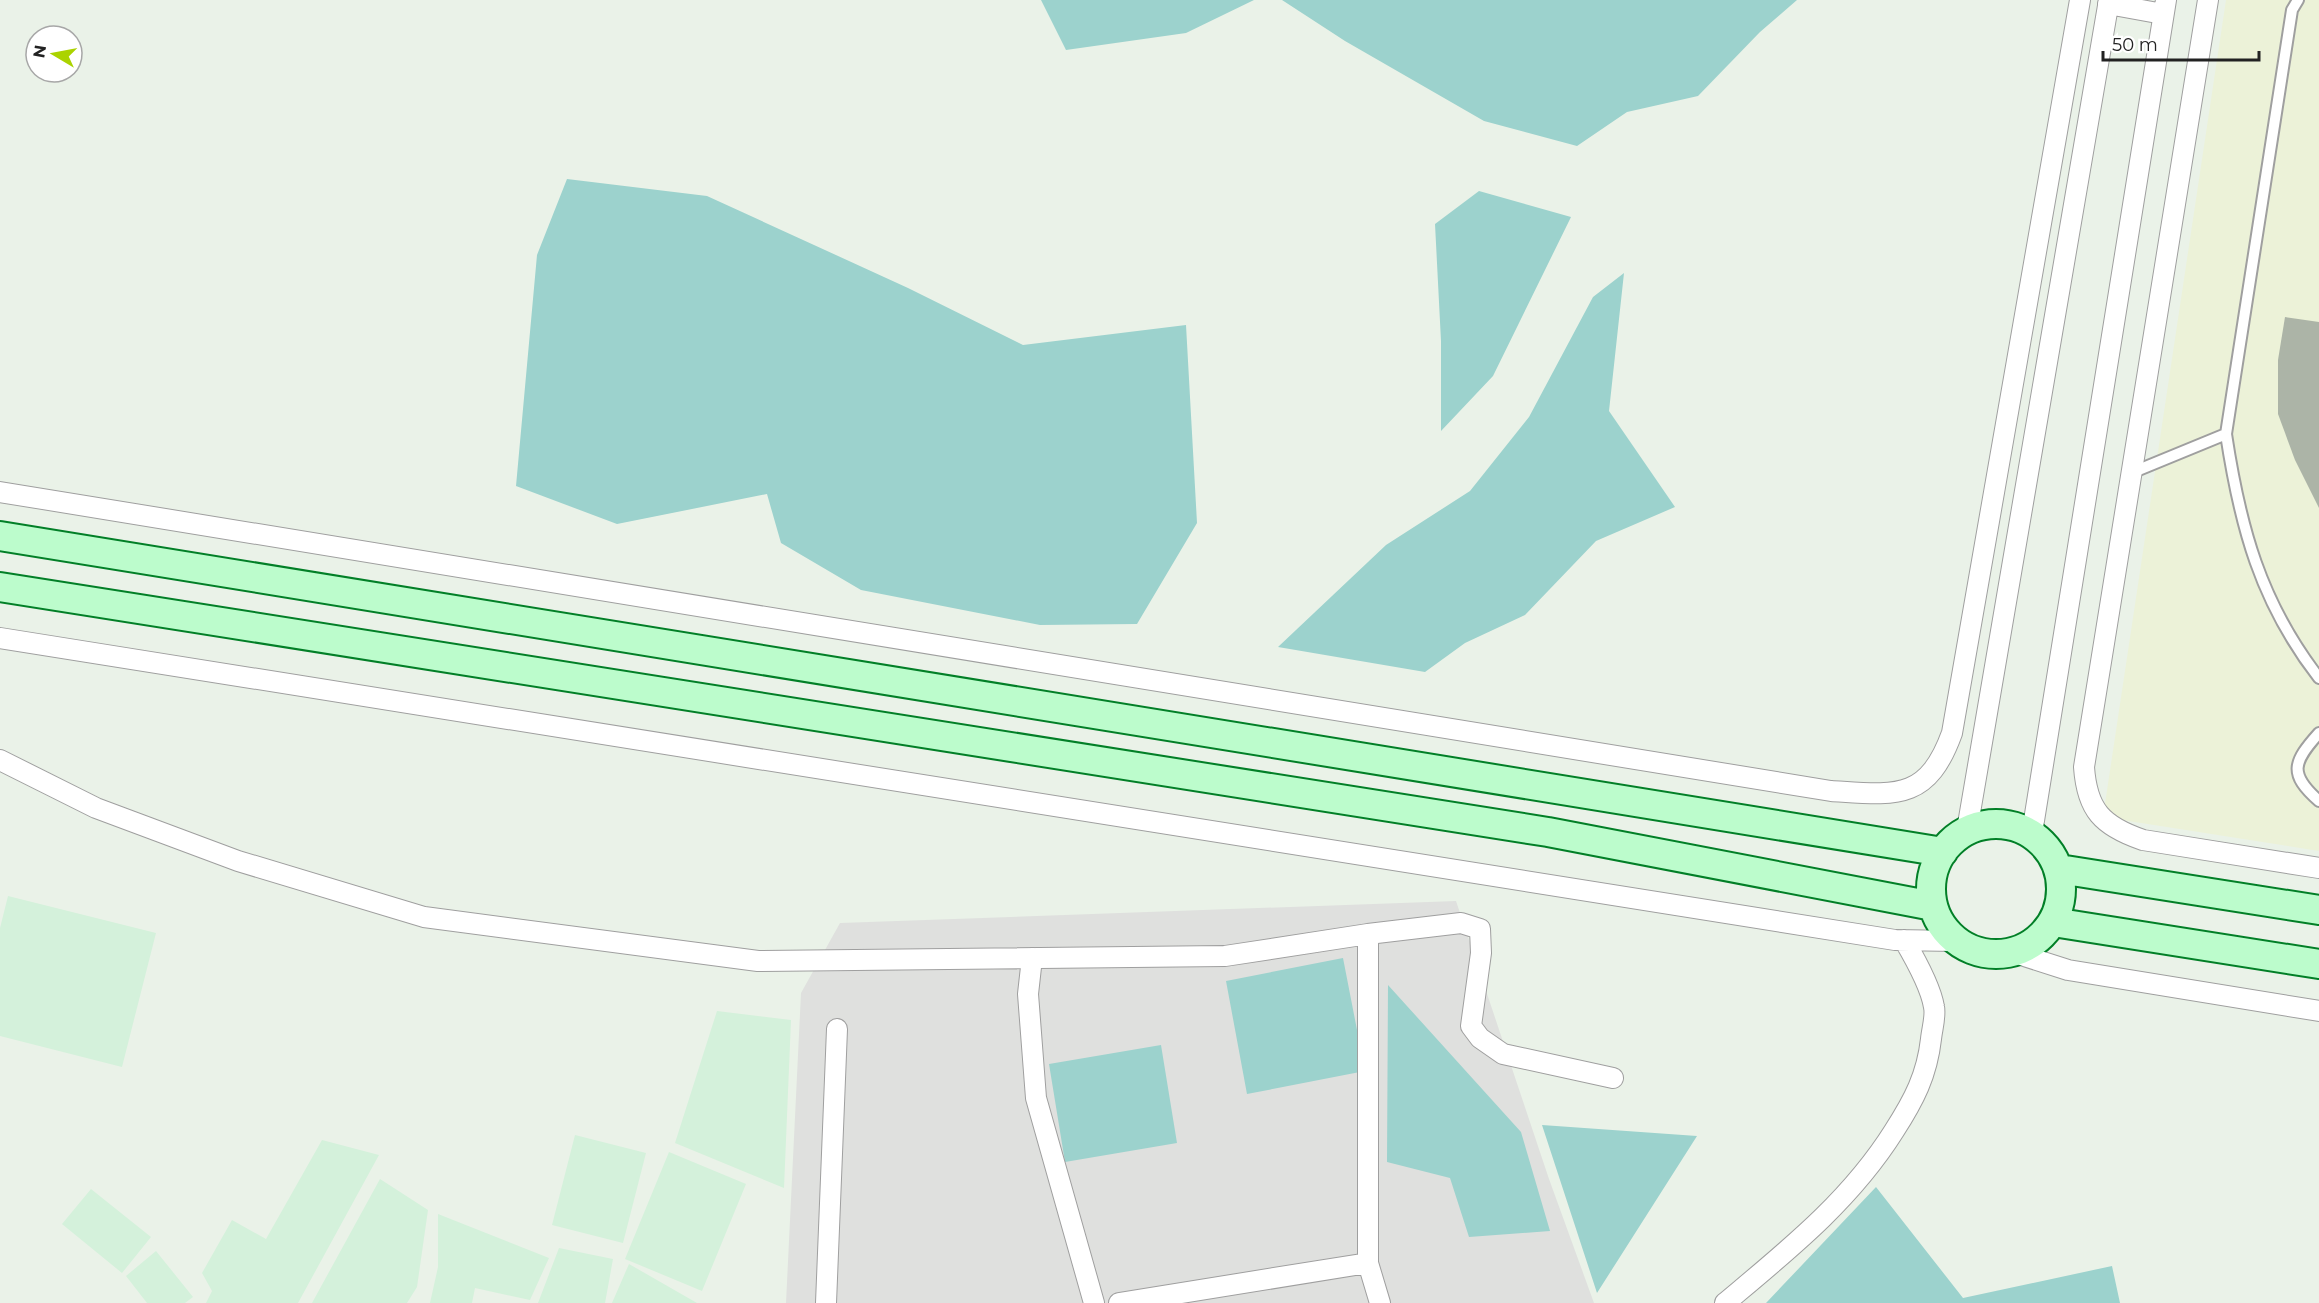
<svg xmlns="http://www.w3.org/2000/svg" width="2319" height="1303" font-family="Montserrat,sans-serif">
<rect width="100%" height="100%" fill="#eaf2e8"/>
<path fill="#dfe0de" d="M1456 901 1549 1179 1594 1303H786L801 993 840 923Z"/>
<path fill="#ecf2d8" d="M2226 0H2319V851L2103 817Z"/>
<path fill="#d4f1db" d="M8 896 156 933 122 1067 0 1036V928Z
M717 1011 791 1020 784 1188 675 1143Z
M575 1135 646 1153 623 1243 552 1225Z
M322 1140 379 1155 298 1303H206L212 1291 202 1273 232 1220 266 1239Z
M669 1152 746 1184 702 1291 625 1259Z
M380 1179 428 1210 417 1287 407 1303H312Z
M91 1189 151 1237 122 1273 62 1224Z
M438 1214 549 1258 530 1300 475 1288 472 1303H430L438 1267Z
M559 1248 613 1259 605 1303H538Z
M156 1251 193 1297 185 1303H147L126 1276Z
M629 1264 697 1303H612Z"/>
<path fill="#9cd2cd" d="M1041 0H1254L1186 33 1066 50Z
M1282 0H1797L1760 32 1698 96 1627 112 1577 146 1484 121 1345 41Z
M567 179 707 196 908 288 1023 345 1186 325 1197 523 1137 624 1040 625 861 590 781 543 767 494 617 524 516 486 537 255Z
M1479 191 1571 217 1493 376 1441 431V341L1435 224Z
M1624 273 1609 411 1675 507 1596 541 1525 615 1465 643 1425 672 1278 647 1386 545 1470 491 1529 417 1593 297Z
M1343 958 1365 1071 1247 1094 1226 981Z
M1388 985 1521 1132 1550 1231 1469 1237 1450 1178 1387 1162Z
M1161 1045 1177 1143 1065 1162 1049 1064Z
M1542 1125 1697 1136 1597 1293Z
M1876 1187 1963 1298 2112 1266 2120 1303H1766Z"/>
<path fill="#acb4a7" d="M2285 317 2319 322V508L2295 460 2278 414V360Z"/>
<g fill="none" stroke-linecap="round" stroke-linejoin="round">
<g stroke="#9f9f9f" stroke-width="14">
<path id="lane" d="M2298 0 2292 10 2226 434C2240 526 2260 602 2319 678
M2131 473 2226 434
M2319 733C2293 762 2288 774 2319 801"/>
</g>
<g stroke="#9f9f9f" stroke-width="22">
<path id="street" d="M2208 0 2084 767C2087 810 2102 826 2143 840L2319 868
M2108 4 2163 14
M0 492 1831 791C1895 795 1927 802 1952 733L2080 0
M0 638 1895 940 1955 941
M0 760 96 808 238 861 424 917 758 961 1225 956 1368 934 1461 923 1480 929 1481 953 1471 1026 1480 1038 1503 1054 1613 1078
M1967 830 2109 0
M2032 833 2166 0
M2015 953 2068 970 2319 1011
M1032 958 1028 994 1036 1098 1094 1303
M1368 1263V934
M826 1303 837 1029
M1119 1303 1368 1263 1380 1303
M1725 1303C1787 1251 1850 1201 1894 1131 1914 1100 1927 1075 1931 1039 1932 1029 1936 1016 1934 1007 1931 988 1914 957 1904 940"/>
</g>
<g stroke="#027f27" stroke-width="32">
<path id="secondary" d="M0 536 1943 852
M0 587 1548 832 1933 906
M1931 889a65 65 0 1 1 130 0a65 65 0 1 1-130 0Z
M2059 869 2319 910
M2053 922 2319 964"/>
</g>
<use href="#lane" stroke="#fff" stroke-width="10"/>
<use href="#street" stroke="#fff" stroke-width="20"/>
<use href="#secondary" stroke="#bcfccc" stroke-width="28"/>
</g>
<g transform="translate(54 54) rotate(280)"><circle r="28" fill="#ffffff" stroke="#a7a7a7" stroke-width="1.5"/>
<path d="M0-4.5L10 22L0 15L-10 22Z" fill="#abd300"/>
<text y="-9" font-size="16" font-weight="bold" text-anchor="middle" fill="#222222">N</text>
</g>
<path d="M2103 51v9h156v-9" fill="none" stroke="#222222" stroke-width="3"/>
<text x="2112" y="51" font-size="18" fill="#222222" stroke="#ffffff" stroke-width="4.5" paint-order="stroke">50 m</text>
</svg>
